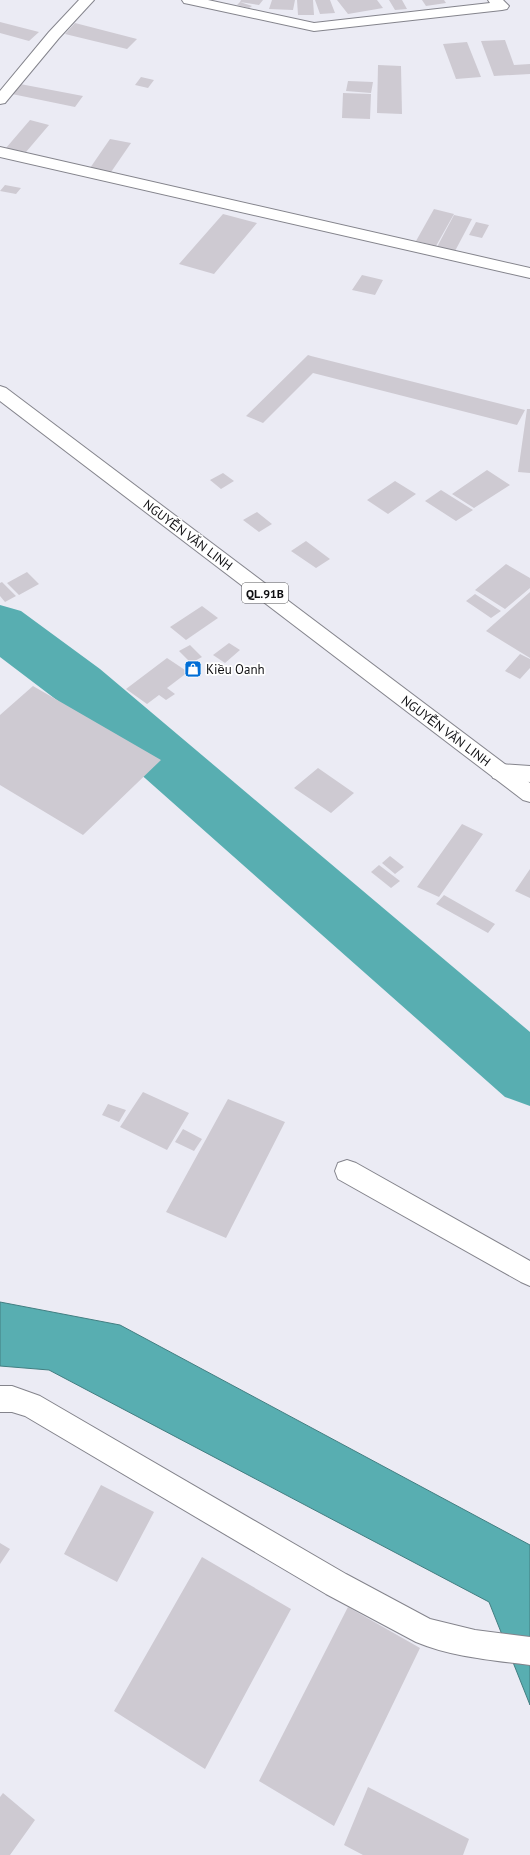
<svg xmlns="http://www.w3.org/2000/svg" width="530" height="1855" font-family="'PT Sans',sans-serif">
<rect width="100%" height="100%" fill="#ebebf4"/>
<path fill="#58aeb1" stroke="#427e81" d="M0 1302 120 1325 530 1545V1705L489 1602 49 1370 0 1366Z"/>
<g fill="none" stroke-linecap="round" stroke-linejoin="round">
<path fill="#58aeb1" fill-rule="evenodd" d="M0 605 21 611 100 669 530 1032V1106L505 1097 58 701 0 657Z"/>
</g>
<path fill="#cecad2" d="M241 0H263L259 5 240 2Z
M272 0H295L293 10 269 9Z
M297 0H313L314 15H298Z
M315 0H330L335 13 320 14Z
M337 0H377L383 8 348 14Z
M389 0H402L407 9 395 10Z
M422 0H444L446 3 426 6Z
M240 2 252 6 249 8 237 5Z
M0 22 39 32 29 41 0 33Z
M75 23 137 39 127 49 65 34Z
M505 40 514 65 530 64V74L494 76 481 41Z
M467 42 481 77 456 79 443 44Z
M378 65 401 66 402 114 377 113Z
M141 77 154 80 148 88 135 85Z
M348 81 373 82 371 93 346 91Z
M20 84 83 96 75 107 12 94Z
M343 93 371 94 370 119 342 118Z
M30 120 49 125 26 152 6 148Z
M110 139 131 143 109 175 88 171Z
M5 185 21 188 16 194 0 191Z
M434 209 454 214 436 246 416 241Z
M223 214 257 223 214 274 179 264Z
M454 215 472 219 455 251 437 247Z
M476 222 489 225 482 238 469 235Z
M362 275 383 280 375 295 352 290Z
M308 355 311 356 525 410 517 425 313 373 263 423 246 416Z
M527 409H530V473L518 472Z
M487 470 510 485 474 508 452 494Z
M223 473 234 481 221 489 210 480Z
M395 481 416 494 388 514 367 500Z
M441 490 473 510 456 521 425 501Z
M257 512 272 524 259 532 243 520Z
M306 541 330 559 316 568 291 551Z
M506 564 530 578V588L505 609 475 590Z
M27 572 39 584 19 595 7 583Z
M2 582 16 596 5 602 0 596V583Z
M530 592V658L486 631Z
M475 594 501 611 491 618 466 601Z
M202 606 218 618 186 640 170 627Z
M229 643 240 650 225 663 213 655Z
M190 645 202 657 191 663 179 651Z
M520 654 530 659V668L520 679 505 671Z
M167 658 188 672 167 688 175 694 166 700 159 695 147 704 126 689Z
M33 686 161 760 83 835 0 785V715Z
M318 768 354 793 331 813 294 788Z
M462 824 483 834 439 897 417 887Z
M390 856 404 867 395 874 382 863Z
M379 865 400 881 391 888 371 872Z
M530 869V898L515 891Z
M444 895 495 924 488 933 436 904Z
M143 1092 189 1113 167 1150 120 1127Z
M228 1099 285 1122 226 1238 166 1212Z
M108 1104 126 1110 119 1122 102 1115Z
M183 1129 202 1139 194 1151 175 1142Z
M101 1485 154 1512 117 1582 64 1554Z
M0 1543 10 1549 0 1564Z
M202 1557 291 1609 205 1769 114 1711Z
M348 1607 420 1648 334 1826 259 1781Z
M368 1787 469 1839 463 1855H363L344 1845Z
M3 1793 35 1820 10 1855H0V1797Z"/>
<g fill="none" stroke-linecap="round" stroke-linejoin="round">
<g stroke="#84848c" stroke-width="2">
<path id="minor" d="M79 0H94L59 38 5 103 0 104V91L49 32Z
M182 0H208L314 23 490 3 488 0H503L509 6 507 9 502 10 314 31 189 4 184 3Z
M0 147 530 268V278L0 157Z
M500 764 530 766V782L500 780 493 778 490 772 493 766Z
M347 1160 356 1163 530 1261V1286L521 1282 338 1179 335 1171 338 1163Z
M0 1386H12L40 1396 346 1574 430 1619 475 1630 530 1637V1665C492 1660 452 1657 416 1642L326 1594 25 1416 12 1412H0Z"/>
</g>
<g stroke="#84848c" stroke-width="2">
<path id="highway" d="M0 386 6 388 530 783V802L523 800 0 401Z"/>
</g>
<use href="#minor" fill="#fff" fill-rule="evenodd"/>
<use href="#highway" fill="#fff" fill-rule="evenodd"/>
</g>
<defs>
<g id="shop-square" transform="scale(0.9)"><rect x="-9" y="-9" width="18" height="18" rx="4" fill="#016ed6" stroke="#fff"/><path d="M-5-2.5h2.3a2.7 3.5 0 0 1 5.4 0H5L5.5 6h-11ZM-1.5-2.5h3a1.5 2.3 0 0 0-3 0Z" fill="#fff"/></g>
</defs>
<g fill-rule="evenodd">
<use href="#shop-square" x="193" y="669"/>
</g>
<g text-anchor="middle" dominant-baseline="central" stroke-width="3.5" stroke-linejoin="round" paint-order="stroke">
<rect fill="#fff" stroke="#575759" stroke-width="1" x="242" y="583" width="46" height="20" rx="3"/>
<g font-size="12" font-weight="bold" fill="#0f0f12">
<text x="265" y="593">QL.91B</text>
</g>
<g font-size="13" fill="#0f0f12" stroke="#fff">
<text transform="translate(188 535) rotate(37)">NGUYỄN VĂN LINH</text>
<text transform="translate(446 731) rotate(37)">NGUYỄN VĂN LINH</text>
</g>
<g font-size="13" fill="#0f0f12" stroke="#fff" text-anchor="start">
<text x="206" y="669">Kiều Oanh</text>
</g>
</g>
</svg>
